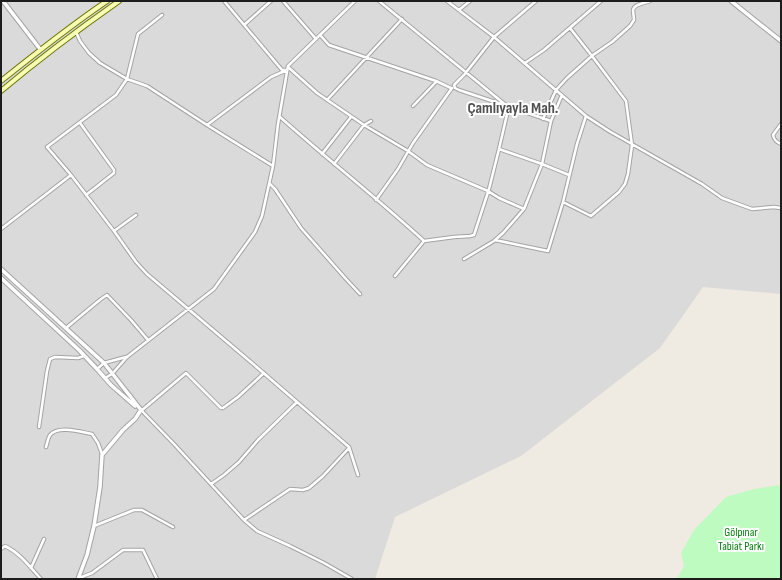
<svg xmlns="http://www.w3.org/2000/svg" width="782" height="580" font-family="'Sofia Sans Condensed',sans-serif">
<rect width="100%" height="100%" fill="#efeae2"/>
<path fill="#dbdada" d="M1 1H781V294L703 287 660 348 521 456 395 517 375 579H1Z"/>
<path fill="#bdfbc1" d="M781 485V579H677L684 566 681 553 694 530 726 497 754 489Z"/>
<g fill="none" stroke-linecap="round" stroke-linejoin="round">
<g stroke="#a4a4a4" stroke-width="4.5">
<path id="minor" d="M224 1 282 70H286
M283 1 316 39
M379 1 507 106 551 121 562 95
M447 1 494 37 586 116 609 131 702 184 722 198 752 209 774 207 781 208
M459 10 470 1
M244 25 271 1
M570 28 592 56 626 101 632 145 628 174 625 184 619 192 591 216 563 202 577 144 586 116
M76 32 80 41 89 53 100 63 127 79 147 86 207 125 273 166
M320 35 329 45 436 81 451 88
M525 63 544 50 601 1
M288 67 317 93 364 125 371 121
M327 100 402 19
M413 106 436 82
M280 117C327 159 377 198 424 241
M543 119 556 90 567 78 593 55 612 42 630 26 634 20C634 17 633 13 633 10 634 4 645 3 650 1
M551 121 542 164 569 175
M80 123 114 170V173L86 195
M781 124 773 135C774 140 776 142 781 144
M207 125 271 77 287 70
M322 154 351 117
M334 164 364 125 408 151 427 165 488 191 499 198 524 209
M270 184 275 189 301 228 346 279 360 294
M376 200 398 169 413 143 452 88
M136 215 114 231 136 262 147 274 252 363 349 447 358 475
M1 229 71 175
M114 231 71 175 47 147 116 95 127 79 138 34 162 15
M495 240 548 251 563 202
M464 259 494 241 503 233 524 209 542 164 499 149 508 110 507 106 459 90 455 88 454 85 464 75 494 37 536 1
M395 276 424 241 454 237 470 236 474 235 489 189 499 149
M66 328 101 299 107 295 131 320 148 340
M97 369 104 363 126 357
M105 378 112 374 127 357 214 289 255 232 262 216 273 166 278 124 288 66 355 1
M141 410 174 444 244 520 257 531 290 546 324 563 352 579
M141 411 186 373 221 408H223L238 397 264 373
M39 427 47 371 50 359 55 357 78 358 84 356
M46 447C47 444 48 438 50 435 58 425 81 432 92 434L98 443 102 454
M211 484 224 475 239 462 258 440 297 402
M244 520 290 489 303 490 309 488 323 476 349 448
M94 526 134 510H142L173 527
M1 549 5 546C20 553 30 567 41 579
M31 568 44 539
M79 578 92 573 123 550H143L157 579"/>
</g>
<g stroke="#a4a4a4" stroke-width="5.5">
<path id="tertiary" d="M3 1 40 49
M731 1 781 41
M1 269 104 363 141 410
M1 278 79 350 97 369 111 385 135 406
M78 579 87 555 94 526 100 487 102 455 123 430 135 419 141 410"/>
</g>
<g stroke="#6b7701" stroke-width="6">
<path id="secondary" d="M1 81C36 53 70 26 107 1
M1 91C39 59 79 29 119 1"/>
</g>
<use href="#minor" stroke="#fff" stroke-width="2.5"/>
<use href="#tertiary" stroke="#fff" stroke-width="3.5"/>
<use href="#secondary" stroke="#f8fbb4" stroke-width="4"/>
</g>
<g text-anchor="middle" dominant-baseline="central" stroke-width="4" stroke-linejoin="round" paint-order="stroke">
<g font-size="12" fill="#087e10" stroke="#fff">
<text x="741" y="532">Gölpınar<tspan x="741" dy="14">Tabiat Parkı</tspan></text>
</g>
<g font-size="16" font-weight="bold" fill="#505050" stroke="#fff">
<text x="513" y="108">Çamlıyayla Mah.</text>
</g>
</g>
<rect width="782" height="580" fill="none" stroke="#1d1d1d" stroke-width="4"/>
</svg>
